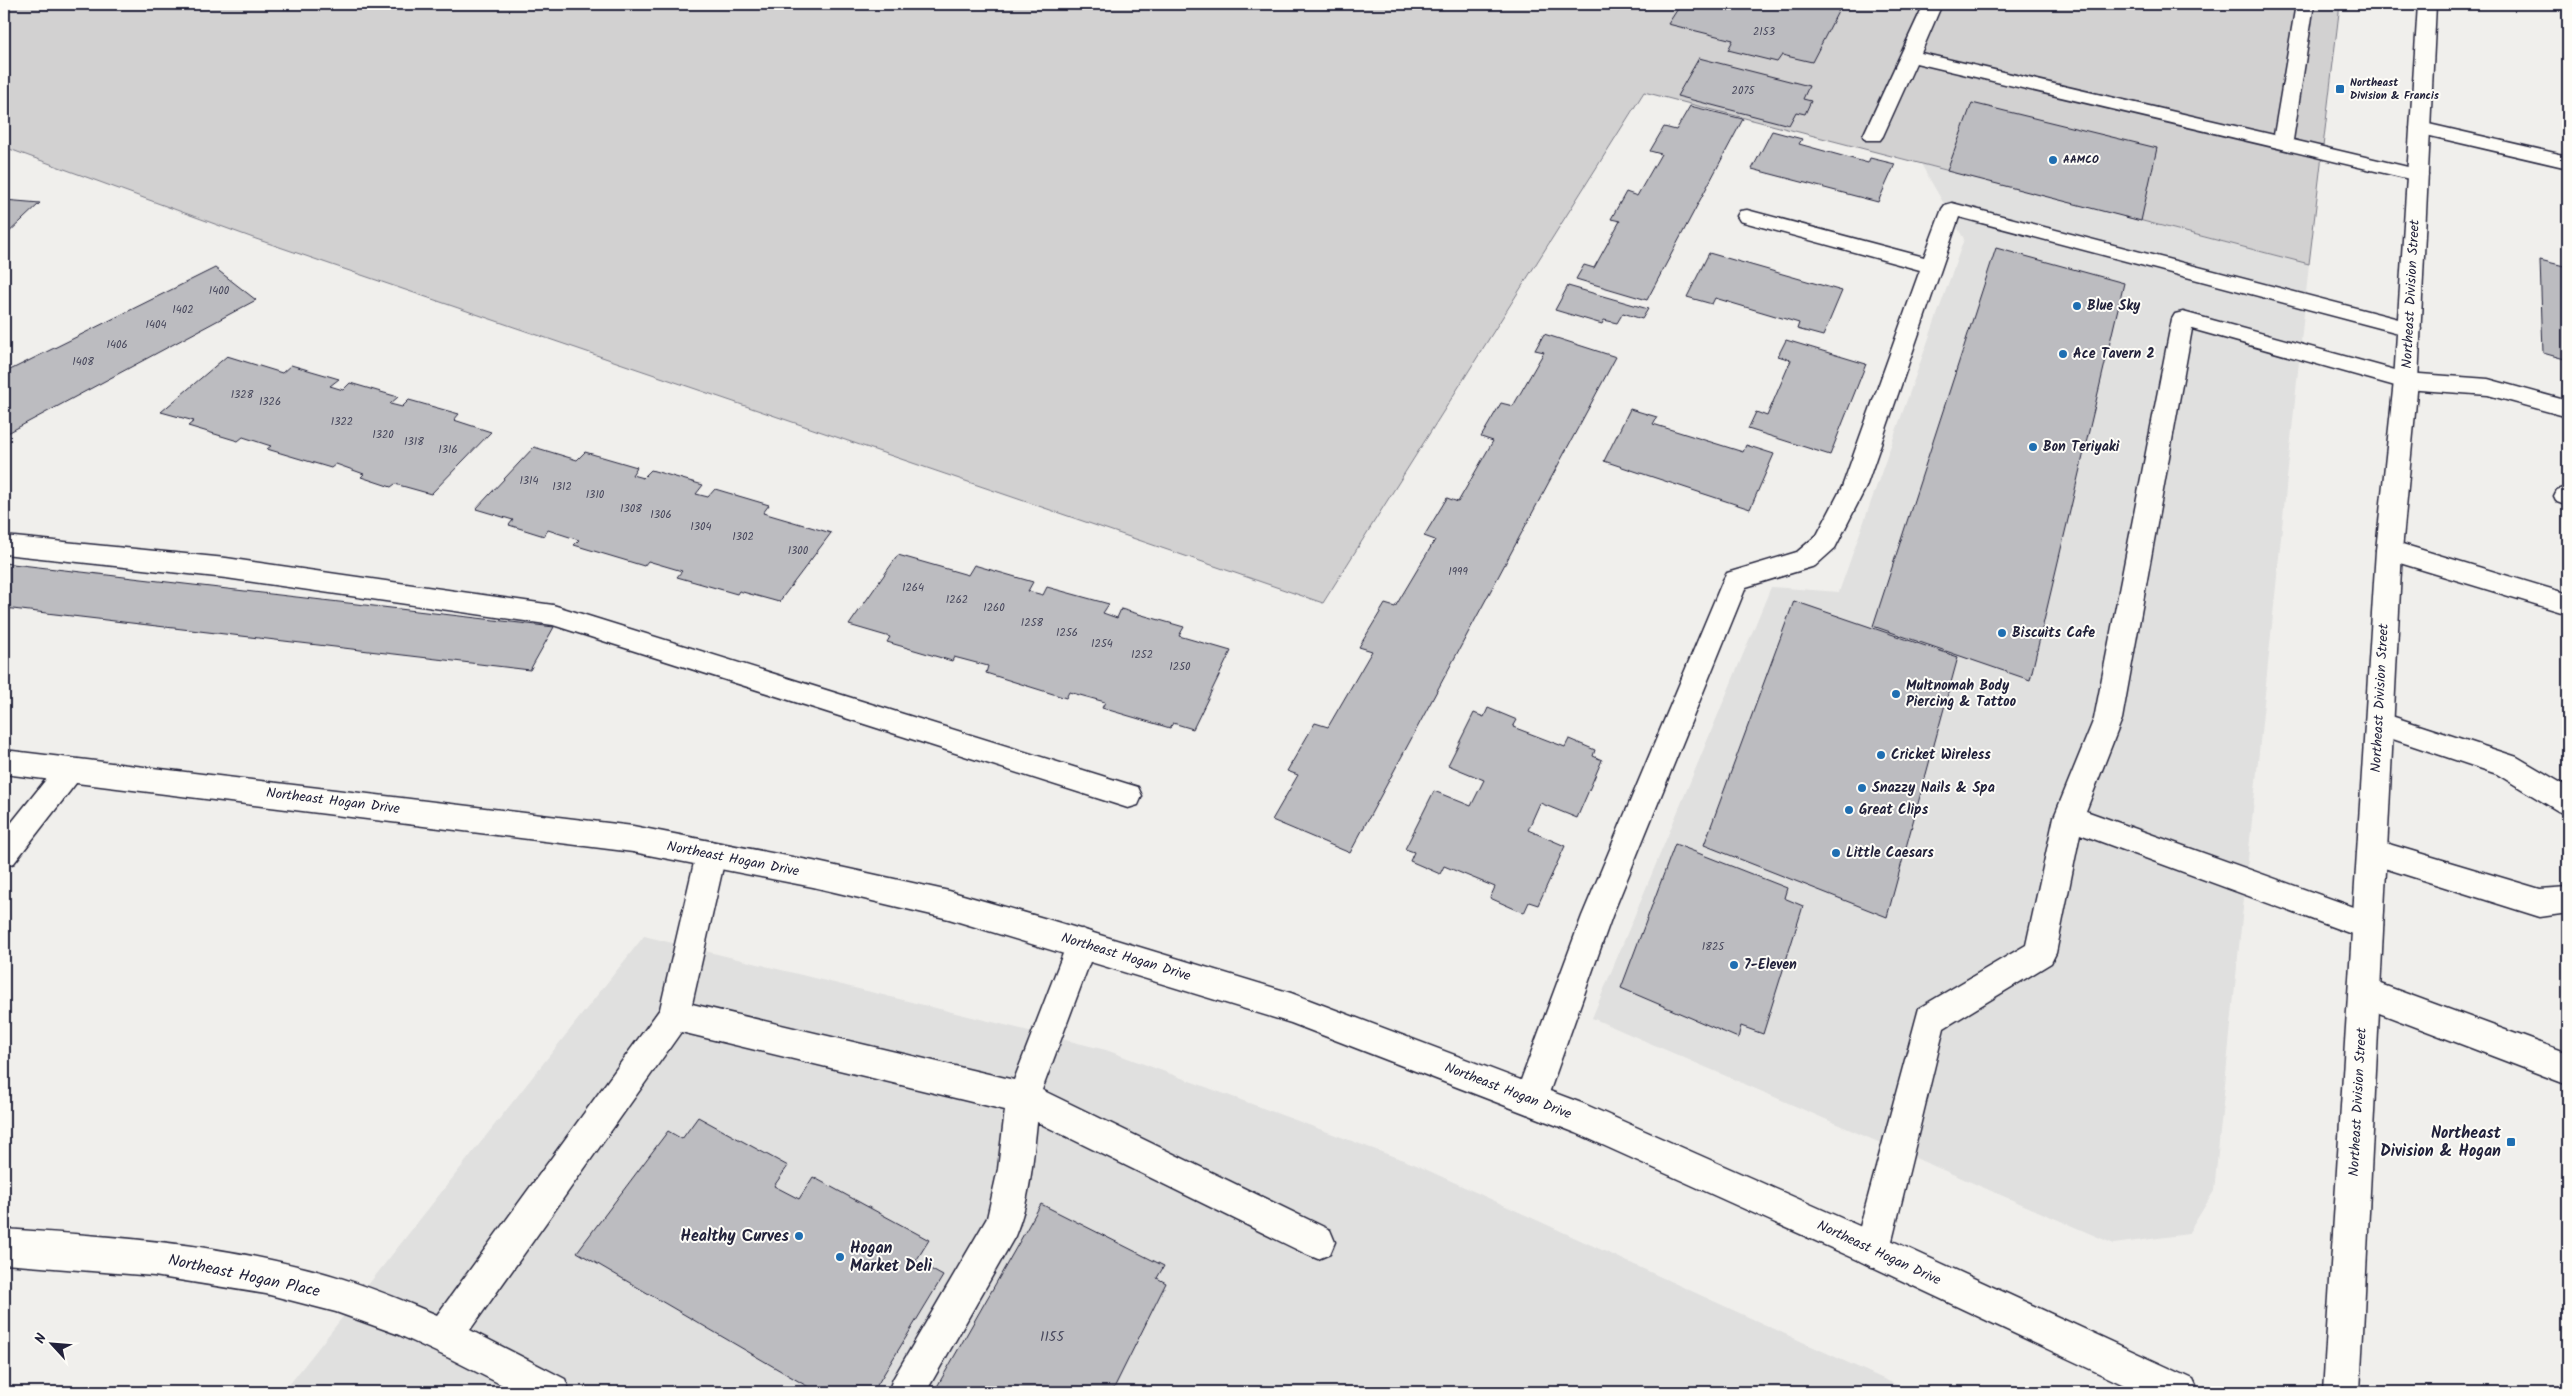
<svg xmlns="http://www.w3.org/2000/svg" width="2572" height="1396" font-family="Kalam,sans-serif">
<rect width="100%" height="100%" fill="#f0efec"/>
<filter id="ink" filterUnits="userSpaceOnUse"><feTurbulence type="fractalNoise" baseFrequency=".02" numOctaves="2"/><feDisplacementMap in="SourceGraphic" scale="10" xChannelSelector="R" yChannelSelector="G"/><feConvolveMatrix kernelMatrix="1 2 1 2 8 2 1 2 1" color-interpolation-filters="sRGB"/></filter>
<g filter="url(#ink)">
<path fill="#e0e0df" d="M1921 164 2309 264 2214 1191 2188 1234 2114 1244 1592 1018 1771 587 1839 592 1964 239Z
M644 936 1106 1050 1414 1164 1912 1392H291L285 1390Z"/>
<path fill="#d2d1d1" stroke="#7a7a86" d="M4 4H2340L2309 264 1644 92 1323 603 256 239 4 147Z"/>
<path fill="#bcbcc0" stroke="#22223b" d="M1681 4H1842L1812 62 1782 55 1777 62 1728 50 1733 40 1668 24Z
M1699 58 1809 86 1803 99 1811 101 1805 114 1796 112 1789 125 1677 96Z
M1972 103 2157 148 2141 221 1947 171Z
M1690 106 1743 119 1647 300 1576 279 1584 265 1594 268 1620 221 1611 219 1626 192 1637 196 1661 154 1650 151 1664 127 1676 130Z
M1772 131 1802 139 1799 144 1868 163 1870 158 1895 164 1878 202 1752 169Z
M4 200 40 203 4 237Z
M1996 248 2124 283 2030 680 1873 626Z
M1709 253 1842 291 1823 336 1797 329 1799 323 1715 298 1712 304 1687 297Z
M2540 260 2568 267V360L2543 353Z
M215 268 256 300 4 435V373Z
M1568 286 1648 309 1642 319 1623 313 1617 323 1604 320 1602 324 1555 310Z
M1544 334 1616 357 1350 853 1272 820 1298 775 1287 771 1315 723 1328 727 1372 651 1359 647 1385 604 1395 607 1435 540 1424 536 1447 498 1458 502 1493 441 1481 437 1501 403 1513 406 1544 352 1535 350Z
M1786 340 1866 364 1830 455 1748 429 1756 412 1767 416 1791 360 1778 356Z
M227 356 282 373 291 365 339 379 330 386 343 390 350 383 398 397 390 404 402 407 409 400 459 414 454 420 491 432 431 494 395 484 391 487 361 477 364 474 336 464 331 468 267 449 271 446 243 437 238 441 188 426 194 421 161 412Z
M1630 409 1657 417 1653 424 1743 452 1746 445 1774 454 1750 509 1604 461Z
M534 447 577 460 585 452 637 467 632 475 643 478 651 470 703 485 696 494 708 497 715 489 769 505 763 513 831 533 779 602 739 591 737 594 677 577 682 571 648 561 644 566 574 545 579 540 548 530 544 536 509 525 513 520 476 509Z
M898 555 968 575 974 565 1033 582 1028 591 1043 595 1047 587 1109 604 1103 613 1117 618 1121 609 1184 627 1179 636 1231 651 1193 729 1173 723 1170 728 1102 708 1105 702 1069 692 1066 698 986 673 988 666 954 657 952 661 887 642 890 637 849 625Z
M4 563 554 627 530 670 4 608Z
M1794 601 1958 657 1887 917 1704 845Z
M1488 708 1517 720 1513 727 1565 747 1569 739 1595 750 1593 756 1602 760 1577 818 1540 803 1528 830 1565 846 1538 905 1529 902 1524 913 1490 898 1495 887 1444 866 1440 874 1410 861 1414 852 1405 849 1434 791 1471 806 1484 780 1448 765 1474 713 1484 717Z
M1675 844 1787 888 1784 898 1803 906 1763 1034 1741 1026 1738 1038 1621 988Z
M698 1117 788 1166 774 1186 799 1199 813 1177 929 1240 916 1261 943 1276 873 1392H817L577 1252 668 1131 682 1139Z
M1041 1204 1164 1266 1157 1278 1166 1283 1112 1392H934Z"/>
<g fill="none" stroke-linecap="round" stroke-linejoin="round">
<g stroke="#22223b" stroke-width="3">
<path id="minor" d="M1924 4H1942L1921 53 2274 135 2296 4H2314L2293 140 2425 171 2428 175 2425 179 2418 181 1916 63 1883 136 1880 140H1866L1863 136Z
M2420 122 2568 156V168L2413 132 2410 128 2413 124Z
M1952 203 2410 322 2418 324 2421 329 2418 334 2410 336 1959 217 1866 487 1835 548 1815 566 1746 587 1612 916 1543 1110 1531 1115 1519 1110 1514 1099 1582 916 1723 580 1727 573 1797 552 1817 535 1842 487 1920 270 1740 221 1737 216 1740 211 1747 210 1924 257 1942 209 1945 205Z
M2183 312 2406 373 2488 379 2568 401V417L2488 395 2406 389 2192 329 2122 719 2086 811 2379 916 2383 926 2379 936 2368 940 2080 834 2056 953 2051 963 1944 1028 1890 1249 1884 1261 1872 1267 1860 1261 1854 1249 1919 1008 2026 945 2054 817 2094 719 2172 319 2175 314Z
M2566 487 2568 488V506L2557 502 2554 496 2557 490Z
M4 536 226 558 553 605 1128 784 1138 787 1142 796 1138 805 1128 808 553 625 226 578 4 554Z
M2389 540 2568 594V614L2380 557 2376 550 2380 543Z
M2379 712 2517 757 2568 787V814L2558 811 2497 774 2369 731 2365 723 2369 715Z
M70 758 80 762 84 770 80 778 14 863 4 867V832L60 762Z
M2372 839 2540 889 2568 887V913L2540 917 2362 861 2357 852 2362 843Z
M711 841 721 845 726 854 692 1004 1014 1080 1071 933 1082 929 1093 933 1097 943 1042 1090 1330 1230 1335 1242 1330 1254 1318 1259 1306 1254 1037 1122C1033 1160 1030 1201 1015 1236L926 1392H888L893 1379 987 1218 998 1169 1005 1110 681 1032 470 1330 565 1379 570 1392H516L449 1358 397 1334 336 1312 266 1294 154 1276 4 1264V1229C104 1236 204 1242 301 1267 348 1278 393 1296 437 1315L660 1009 696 854 701 845Z
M2364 978 2568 1053V1085L2353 1003 2348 993 2353 983Z"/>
</g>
<g stroke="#22223b" stroke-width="3">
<path id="major" d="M2418 4H2436L2418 381 2402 550 2360 1392H2323L2376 550 2394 381Z"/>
</g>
<g stroke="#22223b" stroke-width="3">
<path id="highway" d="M4 750 633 826 813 861 949 891 1047 919 1291 993 1584 1104 1884 1237 2193 1379 2199 1392H2139L1860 1261 1576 1133 1291 1023 949 919 813 887 633 852 4 774Z"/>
</g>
<use href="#minor" fill="#fdfcf7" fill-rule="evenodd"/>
<use href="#major" fill="#fdfcf7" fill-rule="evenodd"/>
<use href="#highway" fill="#fdfcf7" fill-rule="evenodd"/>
</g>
</g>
<g fill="#1f6fb2" stroke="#fdfcf7" stroke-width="2">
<rect x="2335" y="84" width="10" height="10" rx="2.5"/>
<circle cx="2053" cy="160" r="5"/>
<circle cx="2077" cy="306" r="5"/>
<circle cx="2063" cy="354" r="5"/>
<circle cx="2033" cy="447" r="5"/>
<circle cx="2002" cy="633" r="5"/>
<circle cx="1896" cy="694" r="5"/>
<circle cx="1881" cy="755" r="5"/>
<circle cx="1862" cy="788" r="5"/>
<circle cx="1849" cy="810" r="5"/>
<circle cx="1836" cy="853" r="5"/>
<circle cx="1734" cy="965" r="5"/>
<rect x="2506" y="1137" width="10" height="10" rx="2.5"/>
<circle cx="799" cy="1236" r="5"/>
<circle cx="840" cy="1257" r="5"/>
</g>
<g text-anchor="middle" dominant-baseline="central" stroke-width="4" stroke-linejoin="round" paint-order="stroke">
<g font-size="11" fill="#48485c">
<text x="1764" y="32">2153</text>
<text x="1743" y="91">2075</text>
<text x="219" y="291">1400</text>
<text x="183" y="310">1402</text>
<text x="156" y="325">1404</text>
<text x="117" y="345">1406</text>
<text x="83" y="362">1408</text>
<text x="242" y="395">1328</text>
<text x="270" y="402">1326</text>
<text x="342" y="422">1322</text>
<text x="383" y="435">1320</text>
<text x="414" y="442">1318</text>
<text x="448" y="450">1316</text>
<text x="529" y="481">1314</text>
<text x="562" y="487">1312</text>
<text x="595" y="495">1310</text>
<text x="631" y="509">1308</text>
<text x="661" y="515">1306</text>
<text x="701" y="527">1304</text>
<text x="743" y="537">1302</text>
<text x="798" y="551">1300</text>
<text x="1458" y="572">1999</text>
<text x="913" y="588">1264</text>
<text x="957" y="600">1262</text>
<text x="994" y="608">1260</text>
<text x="1032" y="623">1258</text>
<text x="1067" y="633">1256</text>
<text x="1102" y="644">1254</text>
<text x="1142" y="655">1252</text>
<text x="1180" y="667">1250</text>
<text x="1713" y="947">1825</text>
</g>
<g font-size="11" font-weight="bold" fill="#22223b" stroke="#fdfcf7" text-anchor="start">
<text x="2350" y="83">Northeast<tspan x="2350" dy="13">Division &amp; Francis</tspan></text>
<text x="2063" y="160">AAMCO</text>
</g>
<g font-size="14" fill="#22223b" stroke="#fdfcf7">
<text transform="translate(2411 294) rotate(-87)">Northeast Division Street</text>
<text transform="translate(2380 698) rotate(-87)">Northeast Division Street</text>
<text transform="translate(333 801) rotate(7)">Northeast Hogan Drive</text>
<text transform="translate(733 859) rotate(11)">Northeast Hogan Drive</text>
<text transform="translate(1126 957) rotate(17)">Northeast Hogan Drive</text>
<text transform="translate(1508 1091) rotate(21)">Northeast Hogan Drive</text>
<text transform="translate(2358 1102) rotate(-87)">Northeast Division Street</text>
<text transform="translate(1879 1253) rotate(25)">Northeast Hogan Drive</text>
</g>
<g font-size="14" font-weight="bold" fill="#22223b" stroke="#fdfcf7" text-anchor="start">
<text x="2087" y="306">Blue Sky</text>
<text x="2073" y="354">Ace Tavern 2</text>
<text x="2043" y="447">Bon Teriyaki</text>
<text x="2012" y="633">Biscuits Cafe</text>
<text x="1906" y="686">Multnomah Body<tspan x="1906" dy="16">Piercing &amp; Tattoo</tspan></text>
<text x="1891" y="755">Cricket Wireless</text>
<text x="1872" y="788">Snazzy Nails &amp; Spa</text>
<text x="1859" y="810">Great Clips</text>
<text x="1846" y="853">Little Caesars</text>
<text x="1744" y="965">7-Eleven</text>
</g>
<g font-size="14" fill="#48485c">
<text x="1052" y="1337">1155</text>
</g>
<g font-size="16" font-weight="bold" fill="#22223b" stroke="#fdfcf7" text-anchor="end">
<text x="2501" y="1133">Northeast<tspan x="2501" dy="18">Division &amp; Hogan</tspan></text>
<text x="789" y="1236">Healthy Сurves</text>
<text x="850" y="1248" text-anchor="start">Hogan<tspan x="850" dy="18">Market Deli</tspan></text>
</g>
<g font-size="16" fill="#22223b" stroke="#fdfcf7">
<text transform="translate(244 1276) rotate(12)">Northeast Hogan Place</text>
</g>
</g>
<rect width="2572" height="1396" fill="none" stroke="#fdfcf7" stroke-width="20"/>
<rect x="10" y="10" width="2552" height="1376" fill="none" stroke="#22223b" stroke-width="2" filter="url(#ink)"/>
<g transform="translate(52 1344) rotate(296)" stroke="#fdfcf7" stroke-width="4" paint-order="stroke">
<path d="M0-4L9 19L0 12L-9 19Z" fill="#22223b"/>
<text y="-8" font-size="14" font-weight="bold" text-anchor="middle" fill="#22223b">N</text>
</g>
</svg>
